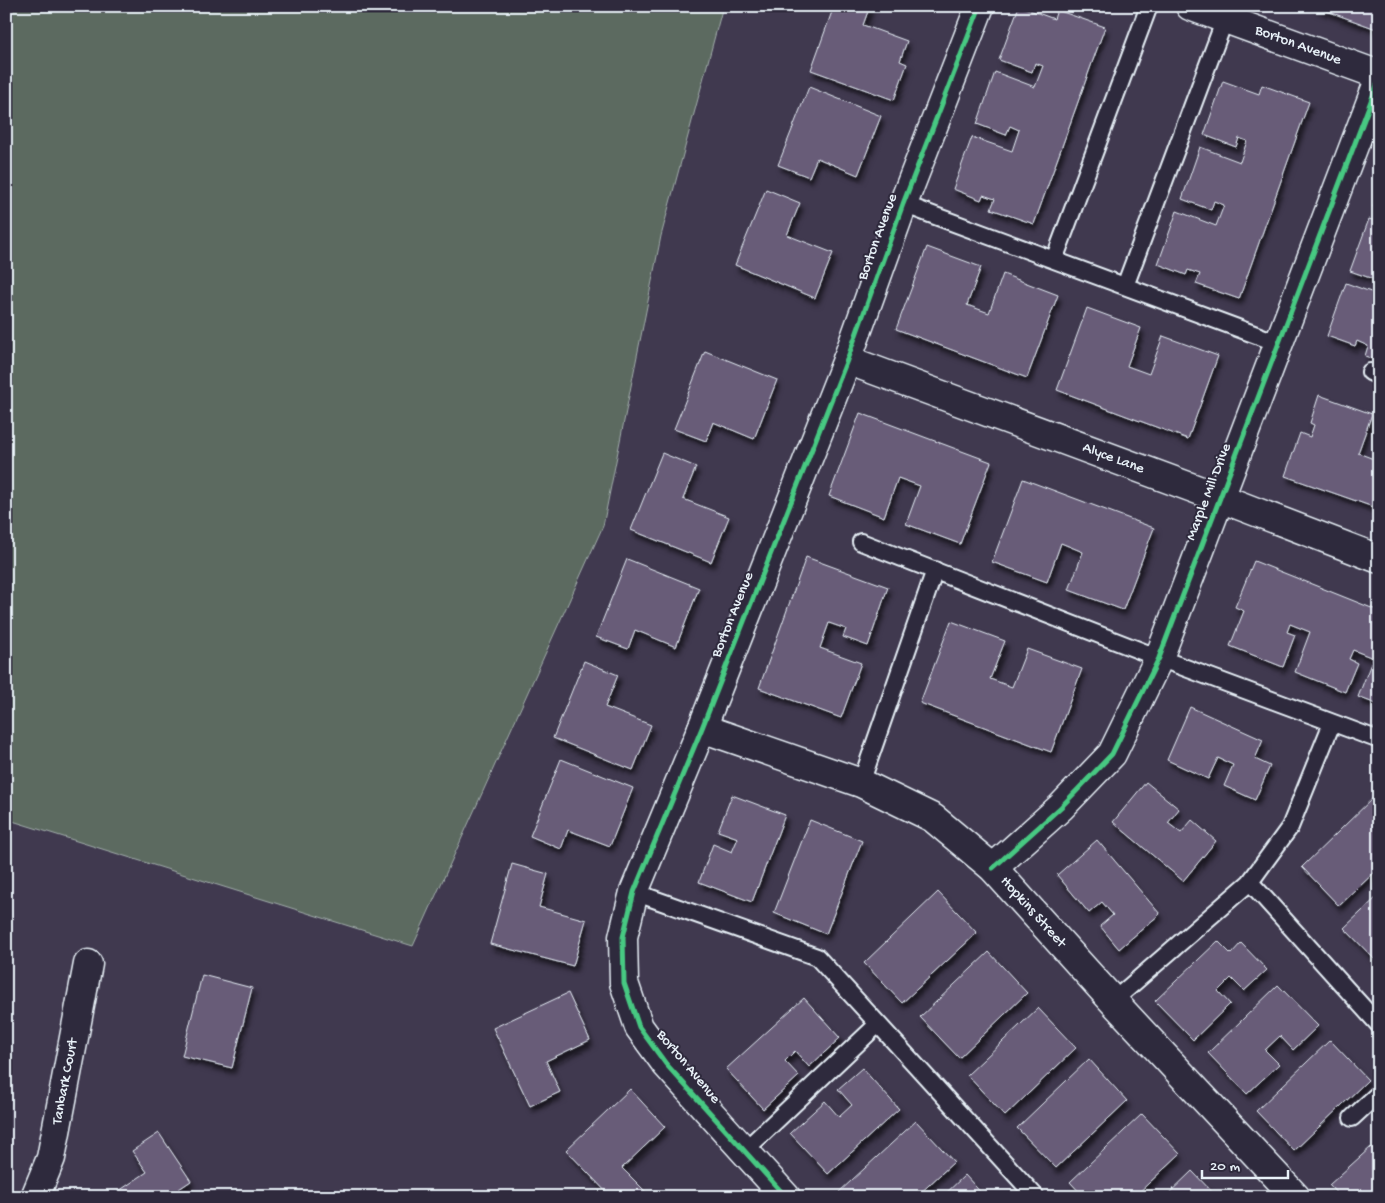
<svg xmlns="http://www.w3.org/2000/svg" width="1385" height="1203" font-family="'Gochi Hand',sans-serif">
<defs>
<filter id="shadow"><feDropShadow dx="3" dy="5.5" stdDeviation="2.5" flood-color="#0009"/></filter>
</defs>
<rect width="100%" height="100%" fill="#40394f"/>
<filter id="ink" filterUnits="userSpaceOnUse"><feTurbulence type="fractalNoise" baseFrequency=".02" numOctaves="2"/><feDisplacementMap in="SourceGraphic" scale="10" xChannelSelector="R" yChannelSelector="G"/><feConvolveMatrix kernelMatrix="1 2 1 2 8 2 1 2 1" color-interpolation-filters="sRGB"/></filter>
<g filter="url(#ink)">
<path fill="#5c6a60" stroke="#a2aeac" d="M6 6H723L661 236 603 526 413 946 6 819Z"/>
<path fill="#675b78" stroke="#e8f1f8" filter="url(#shadow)" d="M834 6H870L863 25 907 41 900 61 907 64 894 100 811 70Z
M1019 6 1054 19 1057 10 1105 27 1034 224 991 209 995 199 983 195 981 200 953 189 972 137 1012 151 1019 130 1010 126 1006 135 977 124 995 72 1035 87 1043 66 1035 63 1032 72 999 60Z
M1313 6H1379V30Z
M1223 81 1259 94 1262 85 1309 102 1239 299 1196 284 1200 274 1188 270 1186 275 1158 264 1177 211 1216 226 1224 205 1214 201 1211 210 1182 199 1200 147 1240 162 1247 141 1239 138 1236 147 1204 135Z
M809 87 881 116 858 175 817 158 809 177 778 165Z
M766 189 800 203 787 235 833 253 815 298 735 265Z
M1379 190V209L1373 207Z
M1369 219 1379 222V281L1350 271Z
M927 247 981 267 967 305 989 313 1003 274 1058 295 1027 378 896 329Z
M1346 283 1379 295V361L1365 356 1368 346 1357 341 1355 346 1327 336Z
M1087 308 1141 328 1127 366 1149 374 1163 336 1218 356 1188 439 1057 390Z
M705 351 777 380 754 439 713 422 706 441 674 429Z
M1319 395 1372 414 1358 453 1379 461V509L1285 476 1300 433 1310 437 1314 425 1310 423Z
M860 413 991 462 960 544 906 524 920 486 898 478 884 517 829 496Z
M662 453 696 467 683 499 729 517 711 562 631 530Z
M1023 479 1154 528 1123 610 1069 590 1083 552 1061 543 1047 582 992 562Z
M806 557 888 587 868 646 843 637 846 629 829 623 820 648 861 663 841 718 759 688Z
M627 559 699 588 676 647 635 630 628 649 596 637Z
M1254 561 1379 611V705L1358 697 1373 658 1353 650 1349 659 1357 663 1345 692 1295 672 1310 632 1290 624 1287 632 1295 635 1283 667 1230 646 1244 611 1235 607Z
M951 621 1005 641 990 679 1012 687 1027 649 1082 669 1051 752 920 703Z
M584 661 618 675 605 707 651 725 633 770 553 738Z
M1190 707 1263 740 1255 759 1270 766 1255 800 1224 786 1233 765 1218 758 1208 779 1167 760Z
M561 759 633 788 610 846 568 830 561 849 530 836Z
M1146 782 1179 809 1168 823 1181 833 1192 820 1216 841 1183 881 1113 822Z
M1377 794 1379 796V868L1339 906 1302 867Z
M732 795 785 815 752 902 699 882 713 844 732 852 738 838 718 831Z
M810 820 862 841 826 934 774 913Z
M1097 840 1160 914 1119 949 1100 926 1113 915 1102 902 1089 913 1057 875Z
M512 864 548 874 539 907 586 920 573 966 490 944Z
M938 892 977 933 902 1003 864 963Z
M1379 895V964L1344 928Z
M1218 941 1231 954 1241 943 1267 970 1244 991 1231 978 1218 991 1230 1004 1193 1040 1155 1001Z
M989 952 1027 993 959 1058 920 1017Z
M202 975 252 988 232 1068 182 1056Z
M1278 985 1318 1026 1293 1050 1280 1036 1265 1050 1279 1064 1247 1094 1208 1053Z
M568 993 590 1040 546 1061 560 1092 530 1106 493 1028Z
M804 998 840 1038 809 1067 795 1051 785 1061 799 1076 763 1109 726 1069Z
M1038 1008 1076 1048 1005 1116 967 1075Z
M1330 1040 1368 1080 1294 1151 1256 1111Z
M1089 1059 1127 1101 1056 1168 1017 1128Z
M862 1068 899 1109 828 1174 790 1133 825 1101 839 1117 852 1105 838 1089Z
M630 1089 665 1127 622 1168 647 1193 643 1197H611L566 1150Z
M1142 1114 1180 1154 1134 1197H1084L1070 1182Z
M916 1121 954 1162 916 1197H843L839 1192Z
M159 1133 191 1181 179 1189 184 1197H110L147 1172 132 1151Z
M1371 1147 1379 1156V1197H1368L1365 1193 1361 1197H1340L1329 1185Z
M1192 1171 1217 1197H1165Z
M965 1175 985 1197H942Z"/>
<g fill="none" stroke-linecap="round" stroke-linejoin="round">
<g stroke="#e8f1f8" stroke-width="20">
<path id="service" d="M903 204 1278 343
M1054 260 1149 6
M1125 286 1225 19
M1370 372 1379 376
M861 542 1159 658 1379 740
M861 783 935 570
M1250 882 1379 1025
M634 892 817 957 1036 1197
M1113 1001 1250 882 1290 827 1332 723
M1352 1118 1379 1093
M744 1151 878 1024"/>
</g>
<g stroke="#e8f1f8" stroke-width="31">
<g id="minor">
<path id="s1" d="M1190 6 1379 75"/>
<path id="s2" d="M847 360 1220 498 1379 559"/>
<path id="s3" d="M702 728 861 783 933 818 993 868 1113 1001 1296 1197"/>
<path d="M993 868 1061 807 1112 754 1159 658 1379 80"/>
<path id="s4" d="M35 1197 51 1158 88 964"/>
<path d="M786 1197 666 1064 639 1027 624 983 623 937 634 892 702 728 847 360 903 204 980 6"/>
</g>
</g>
<use href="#service" stroke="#2f2a3d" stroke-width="16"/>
<use href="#minor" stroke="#2f2a3d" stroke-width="28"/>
<g stroke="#2f2a3d" stroke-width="8">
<path id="cycleway" d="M993 868 1061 807 1112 754 1159 658 1379 80
M786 1197 666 1064 639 1027 624 983 623 937 634 892 702 728 847 360 903 204 980 6"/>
</g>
<use href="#cycleway" stroke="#46c982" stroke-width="5"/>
</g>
</g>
<g text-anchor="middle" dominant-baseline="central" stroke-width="4" stroke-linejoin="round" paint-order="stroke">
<g font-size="15" fill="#e8f1f8" stroke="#2f2a3d">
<text stroke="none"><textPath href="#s1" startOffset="115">Borton Avenue</textPath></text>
<text transform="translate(878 237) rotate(-70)">Borton Avenue</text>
<text stroke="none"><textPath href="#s2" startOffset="284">Alyce Lane</textPath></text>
<text transform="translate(1209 492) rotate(-69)">Marple Mill Drive</text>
<text transform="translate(733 615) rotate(-68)">Borton Avenue</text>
<text stroke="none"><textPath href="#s3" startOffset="386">Hopkins Street</textPath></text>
<text transform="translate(688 1067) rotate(50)">Borton Avenue</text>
<text stroke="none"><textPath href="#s4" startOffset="120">Tanbark Court</textPath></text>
</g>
</g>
<rect width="1385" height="1203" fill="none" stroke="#2f2a3d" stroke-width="25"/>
<rect x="12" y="12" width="1360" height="1178" fill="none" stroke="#e8f1f8" stroke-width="2" filter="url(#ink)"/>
<path d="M1202 1170v8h86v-8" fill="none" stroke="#e8f1f8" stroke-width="2.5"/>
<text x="1210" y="1170" font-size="15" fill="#e8f1f8" stroke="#2f2a3d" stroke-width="4" paint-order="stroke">20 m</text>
</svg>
